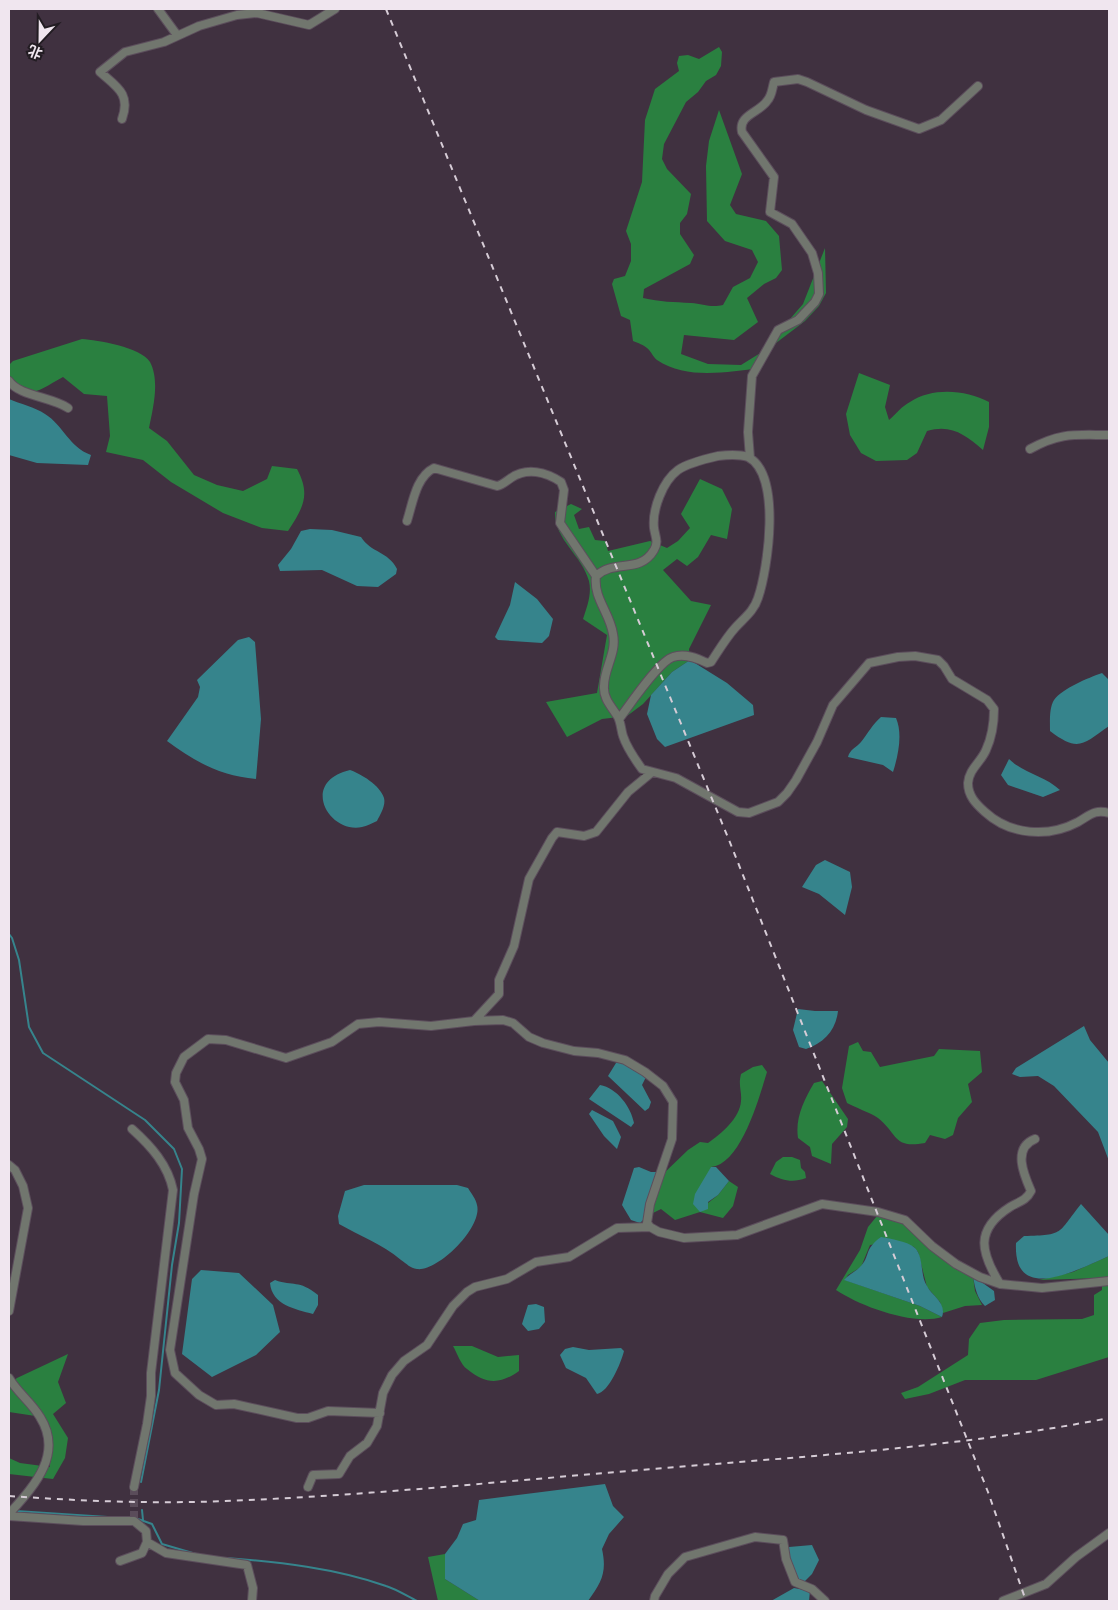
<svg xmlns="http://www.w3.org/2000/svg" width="1118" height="1610" font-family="Signika,'Noto Sans SC',sans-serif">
<rect width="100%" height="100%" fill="#403140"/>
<path fill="#2a8040" d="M719 47 722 52 721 66 716 75 706 81 698 92 686 102 664 144 662 159 667 169 691 194 687 214 680 223V234L694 255 690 264 644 289 643 298C660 302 674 302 691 303 703 304 711 308 723 305L733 287 750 278 758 262 752 250 725 241 707 221 706 166 709 141 719 110 742 174 730 205 736 214 766 221 779 236 782 270 776 278 764 284 747 298 758 322 734 340 684 335 681 354 708 364 741 365 762 352 775 328 790 319 803 304 825 248 826 293 819 306 805 321 776 343 760 368C727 372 687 380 657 360 653 357 651 351 647 348 644 345 638 343 633 341L630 320 621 316 612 284 614 279 625 276 631 261V244L626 231 642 182 645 120 655 89 679 71 677 63 679 56 688 55 699 59Z
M82 339C97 340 141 347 150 362 160 381 153 408 149 428L167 441 194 475 217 485 243 491 267 479 272 466 297 469C311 495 303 508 288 531L262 528 223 513 171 482 143 460 106 452 110 436 107 396 84 394 63 377C41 389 32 399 9 387V365L13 361Z
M859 373 890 385 885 407 889 420C896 414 902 406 910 402 933 387 966 390 989 402V427L983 450C965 435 952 424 927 431L917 453 907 460 876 461 861 453 850 435 846 414Z
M700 479 722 489 732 509 727 539 711 535 698 557 687 566 677 559 663 570 691 601 711 605 689 649 690 660 672 672 643 704 627 716 602 719 567 737 546 702 597 693 607 635 583 619C587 607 592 594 589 581 582 555 554 539 555 512L571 504 582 509 574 515 579 529 589 527 595 540 605 541 608 551 650 541 667 548 678 541 690 528 681 514Z
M858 1042 863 1051 871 1052 880 1067 934 1056 939 1049 980 1051 982 1072 968 1084 972 1102 958 1118 953 1135 945 1139 930 1135 925 1143C893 1149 898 1134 878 1118 869 1112 856 1108 847 1103L842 1088 849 1046Z
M762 1065 767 1072C759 1098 741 1164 711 1167L708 1203 718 1195 729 1181 738 1187 733 1206 723 1218 700 1212 675 1220 661 1209 647 1216 662 1175 688 1150 700 1142 708 1143C721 1134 740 1118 741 1101 742 1091 738 1086 741 1074L753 1067Z
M822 1081 848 1119 847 1127 832 1144 831 1164 812 1156 810 1147 798 1138C795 1118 804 1100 814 1083Z
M783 1157H792L800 1160 801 1168 805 1172 806 1178C793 1183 783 1181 770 1174L776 1162Z
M877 1216C908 1217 948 1258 973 1276L975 1291 982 1305 965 1306 943 1313 940 1302 927 1287 918 1252 914 1247 898 1241 870 1245 861 1267 848 1275 845 1280 920 1306 942 1317C913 1326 860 1306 836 1290L860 1250 868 1227Z
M1109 1256V1357L1036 1380H965L929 1394 905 1399 901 1393 918 1387 968 1355 969 1339 980 1323 1004 1320 1082 1319 1094 1315V1295L1102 1290V1278L1039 1280 1073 1272Z
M453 1346H472L498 1357 519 1355V1371C501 1384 486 1385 467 1369 461 1365 457 1353 453 1346Z
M68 1354 58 1382 66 1403 53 1414 68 1438 65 1458 53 1479 9 1474V1458L20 1463 50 1467V1437L42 1417 9 1412V1384L17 1378Z
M445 1554V1579L480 1601H438L428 1557Z"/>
<path fill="#36848c" d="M9 399C20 404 35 407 45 414 63 425 69 447 91 455L88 465 37 463 9 455Z
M310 529 332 530 361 537C371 553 388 551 397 569L396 574 378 587 357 586 322 570 280 571 278 565 291 549 301 531Z
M515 582 537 599 553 619 549 636 542 643 498 640 495 637 510 605Z
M249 637 255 642 261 719 256 779C221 776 195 762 167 741L198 697 200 687 197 680 238 640Z
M690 660 727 683 753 705 754 715 665 747 657 739 647 714 651 695 672 672Z
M1102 673 1109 680V726C1083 744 1079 753 1050 731 1050 722 1049 708 1054 700 1063 688 1088 678 1102 673Z
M881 717 896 718C903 734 898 756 893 772L883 765 848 757C850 749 856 748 861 742 868 733 872 725 881 717Z
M1009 759C1023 773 1045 776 1060 790L1043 797 1008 785 1001 775Z
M350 770C361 774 380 785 384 798 386 806 380 815 377 821 372 823 367 826 362 827 329 834 299 782 350 770Z
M825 860 850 872 852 887 845 915 819 894 802 887 816 865Z
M798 1009 815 1011H838C836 1030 824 1043 806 1049L799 1047 793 1030Z
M1084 1026 1090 1040 1109 1063V1161L1098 1132 1054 1086 1038 1076 1020 1077 1012 1074 1016 1068Z
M622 1062 646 1077 642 1085 651 1102 649 1108 645 1111 608 1076 616 1063Z
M600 1085C617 1088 631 1107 634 1123L631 1127 589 1099Z
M592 1110 613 1121 621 1137 617 1149 604 1136 589 1114Z
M639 1167 651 1172H659L647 1216 640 1223 631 1220 622 1205 634 1168Z
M711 1167H716L729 1181 718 1195 708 1202V1209L700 1212 693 1204 695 1194Z
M364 1185H457L468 1188C471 1193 476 1199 477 1205 483 1227 438 1272 417 1269 410 1268 407 1264 401 1260 382 1244 360 1236 339 1224L338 1216 345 1191Z
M1081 1204 1109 1235V1256C1077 1270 1013 1305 1016 1243L1024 1236C1065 1235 1057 1234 1081 1204Z
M881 1237C891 1239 907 1241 915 1248 924 1257 920 1276 927 1286 932 1296 947 1303 942 1317L920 1306 844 1280C849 1274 855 1272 860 1267 871 1256 863 1250 881 1237Z
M201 1270 239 1273 273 1305 280 1332 256 1355 212 1377 182 1354 192 1279Z
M973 1276 994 1291 995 1300 985 1306C977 1298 975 1288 973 1276Z
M275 1280C294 1287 298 1279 318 1295V1305L313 1314C295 1309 272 1305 270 1283Z
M536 1304 544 1307 545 1322 539 1329 528 1331 522 1324 528 1305Z
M573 1347 589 1350 621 1348 624 1351C621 1363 609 1392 597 1394L586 1378 566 1368 560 1355 565 1349Z
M605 1484 613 1506 624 1517 609 1534 602 1549C607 1572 602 1582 588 1601H480L445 1579V1554L457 1538 463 1524 476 1520 479 1500Z
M812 1545 819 1560 812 1574 804 1582 797 1580 789 1559V1547Z
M794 1588 810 1591 809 1601H771Z"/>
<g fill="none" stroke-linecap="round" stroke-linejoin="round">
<path stroke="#36848c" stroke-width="2" d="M9 934 12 938 19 960 29 1027 43 1053 145 1120 174 1149 182 1169 179 1223 172 1265 159 1390 141 1482
M142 1510 143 1520
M16 1511 123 1518
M138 1519 152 1524 162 1544 196 1554
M226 1558C279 1562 335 1568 386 1586 396 1589 407 1596 417 1601"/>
<path stroke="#5a4c5a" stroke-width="8" stroke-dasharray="8 4" stroke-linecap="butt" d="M134 1487V1521"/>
<g stroke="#5c4e5c" stroke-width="10">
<path id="minor" d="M158 9 177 35
M122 119C131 94 117 87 100 72L125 52 164 42 199 26 237 15 257 13 309 25 335 9
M9 381C19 396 52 397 68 408
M1030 449C1061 432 1075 435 1109 435
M750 458 748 432 752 376 778 330 798 320 815 302 819 294 818 273 812 253 792 224 770 212 774 177 742 132C738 115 759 113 767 101 772 96 772 89 774 82L798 79 807 82 866 110 919 129 941 120 978 86
M407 521C413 502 416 477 434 468L497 486C503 485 506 481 511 478 527 467 546 472 561 482L564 490 560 523 596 576
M619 719C629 706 659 661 673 657 685 653 697 658 707 663L711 662C719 650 726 638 735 628 744 618 754 611 758 598 768 569 782 474 748 457 739 454 726 455 718 456 705 459 688 463 678 470 663 481 652 509 654 528 655 536 659 542 654 550 640 574 614 559 596 576 593 598 610 613 613 634 617 653 604 668 604 686 603 699 612 707 618 717 621 723 621 730 623 736 627 748 634 758 642 769L676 778 738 812 749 813 778 802 787 793 796 780 817 742 833 705 869 663 898 657 915 656 938 660 944 666 952 679 987 700 994 709C994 722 992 737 986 750 981 762 969 769 968 783 968 796 976 804 985 812 1010 835 1048 838 1078 822 1090 815 1095 809 1109 813
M474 1021 503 1020 513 1023 529 1037 543 1043 574 1051 598 1053 625 1060 645 1072 663 1086 673 1102 672 1139 650 1204 647 1223 650 1227 659 1232 684 1238 737 1235 822 1204 878 1212 905 1220 932 1246 956 1264 980 1277 1000 1284 1042 1288 1109 1281
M132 1129C151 1146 168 1165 173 1190L151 1373V1396L147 1424 134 1487
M9 1165 15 1170 23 1186 28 1208 9 1311
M1000 1284C981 1253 974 1230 1010 1207 1018 1202 1026 1201 1031 1191 1024 1175 1012 1148 1035 1139
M9 1378C17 1392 31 1402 40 1417 64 1455 33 1487 9 1514
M380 1413 328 1411 308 1418H297L234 1404 216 1405 199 1395 175 1373 170 1350 194 1194 202 1159 199 1149 188 1128 184 1100 175 1082 176 1073 184 1057 208 1039 226 1040 286 1058 332 1042 358 1024 379 1022 431 1026 474 1021 499 994V980L514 946 529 879 552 838 557 832 584 836 596 832 628 792 651 773
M308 1487 313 1475 339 1474 350 1456 367 1443 377 1426 383 1393 392 1375 404 1361 427 1345 453 1306 467 1292 475 1287 507 1279 536 1262 569 1257 617 1228 650 1227
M9 1516 83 1521H134L146 1531 147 1542 142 1553 120 1561
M147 1542 166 1553 247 1565 253 1588 252 1601
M654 1601 655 1596 668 1574 685 1557 755 1537 783 1540 786 1559 795 1582 812 1589 825 1601
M1003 1601 1046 1584 1076 1557 1109 1533"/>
</g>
<use href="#minor" stroke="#71766e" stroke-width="8"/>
<path stroke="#d6ccd6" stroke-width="2" stroke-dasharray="6 6" stroke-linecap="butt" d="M386 9 729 840 988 1492 1026 1601
M9 1496C81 1501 153 1504 225 1501 360 1496 495 1482 629 1471 790 1457 951 1449 1109 1418"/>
</g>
<rect width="1118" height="1610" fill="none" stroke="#f0e6ef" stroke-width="20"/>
<g transform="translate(40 40) rotate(202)" stroke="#221c22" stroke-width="4" paint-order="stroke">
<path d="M0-4L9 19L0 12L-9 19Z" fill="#f0e6ef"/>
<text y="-8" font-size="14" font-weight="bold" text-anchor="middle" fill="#f0e6ef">北</text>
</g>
</svg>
